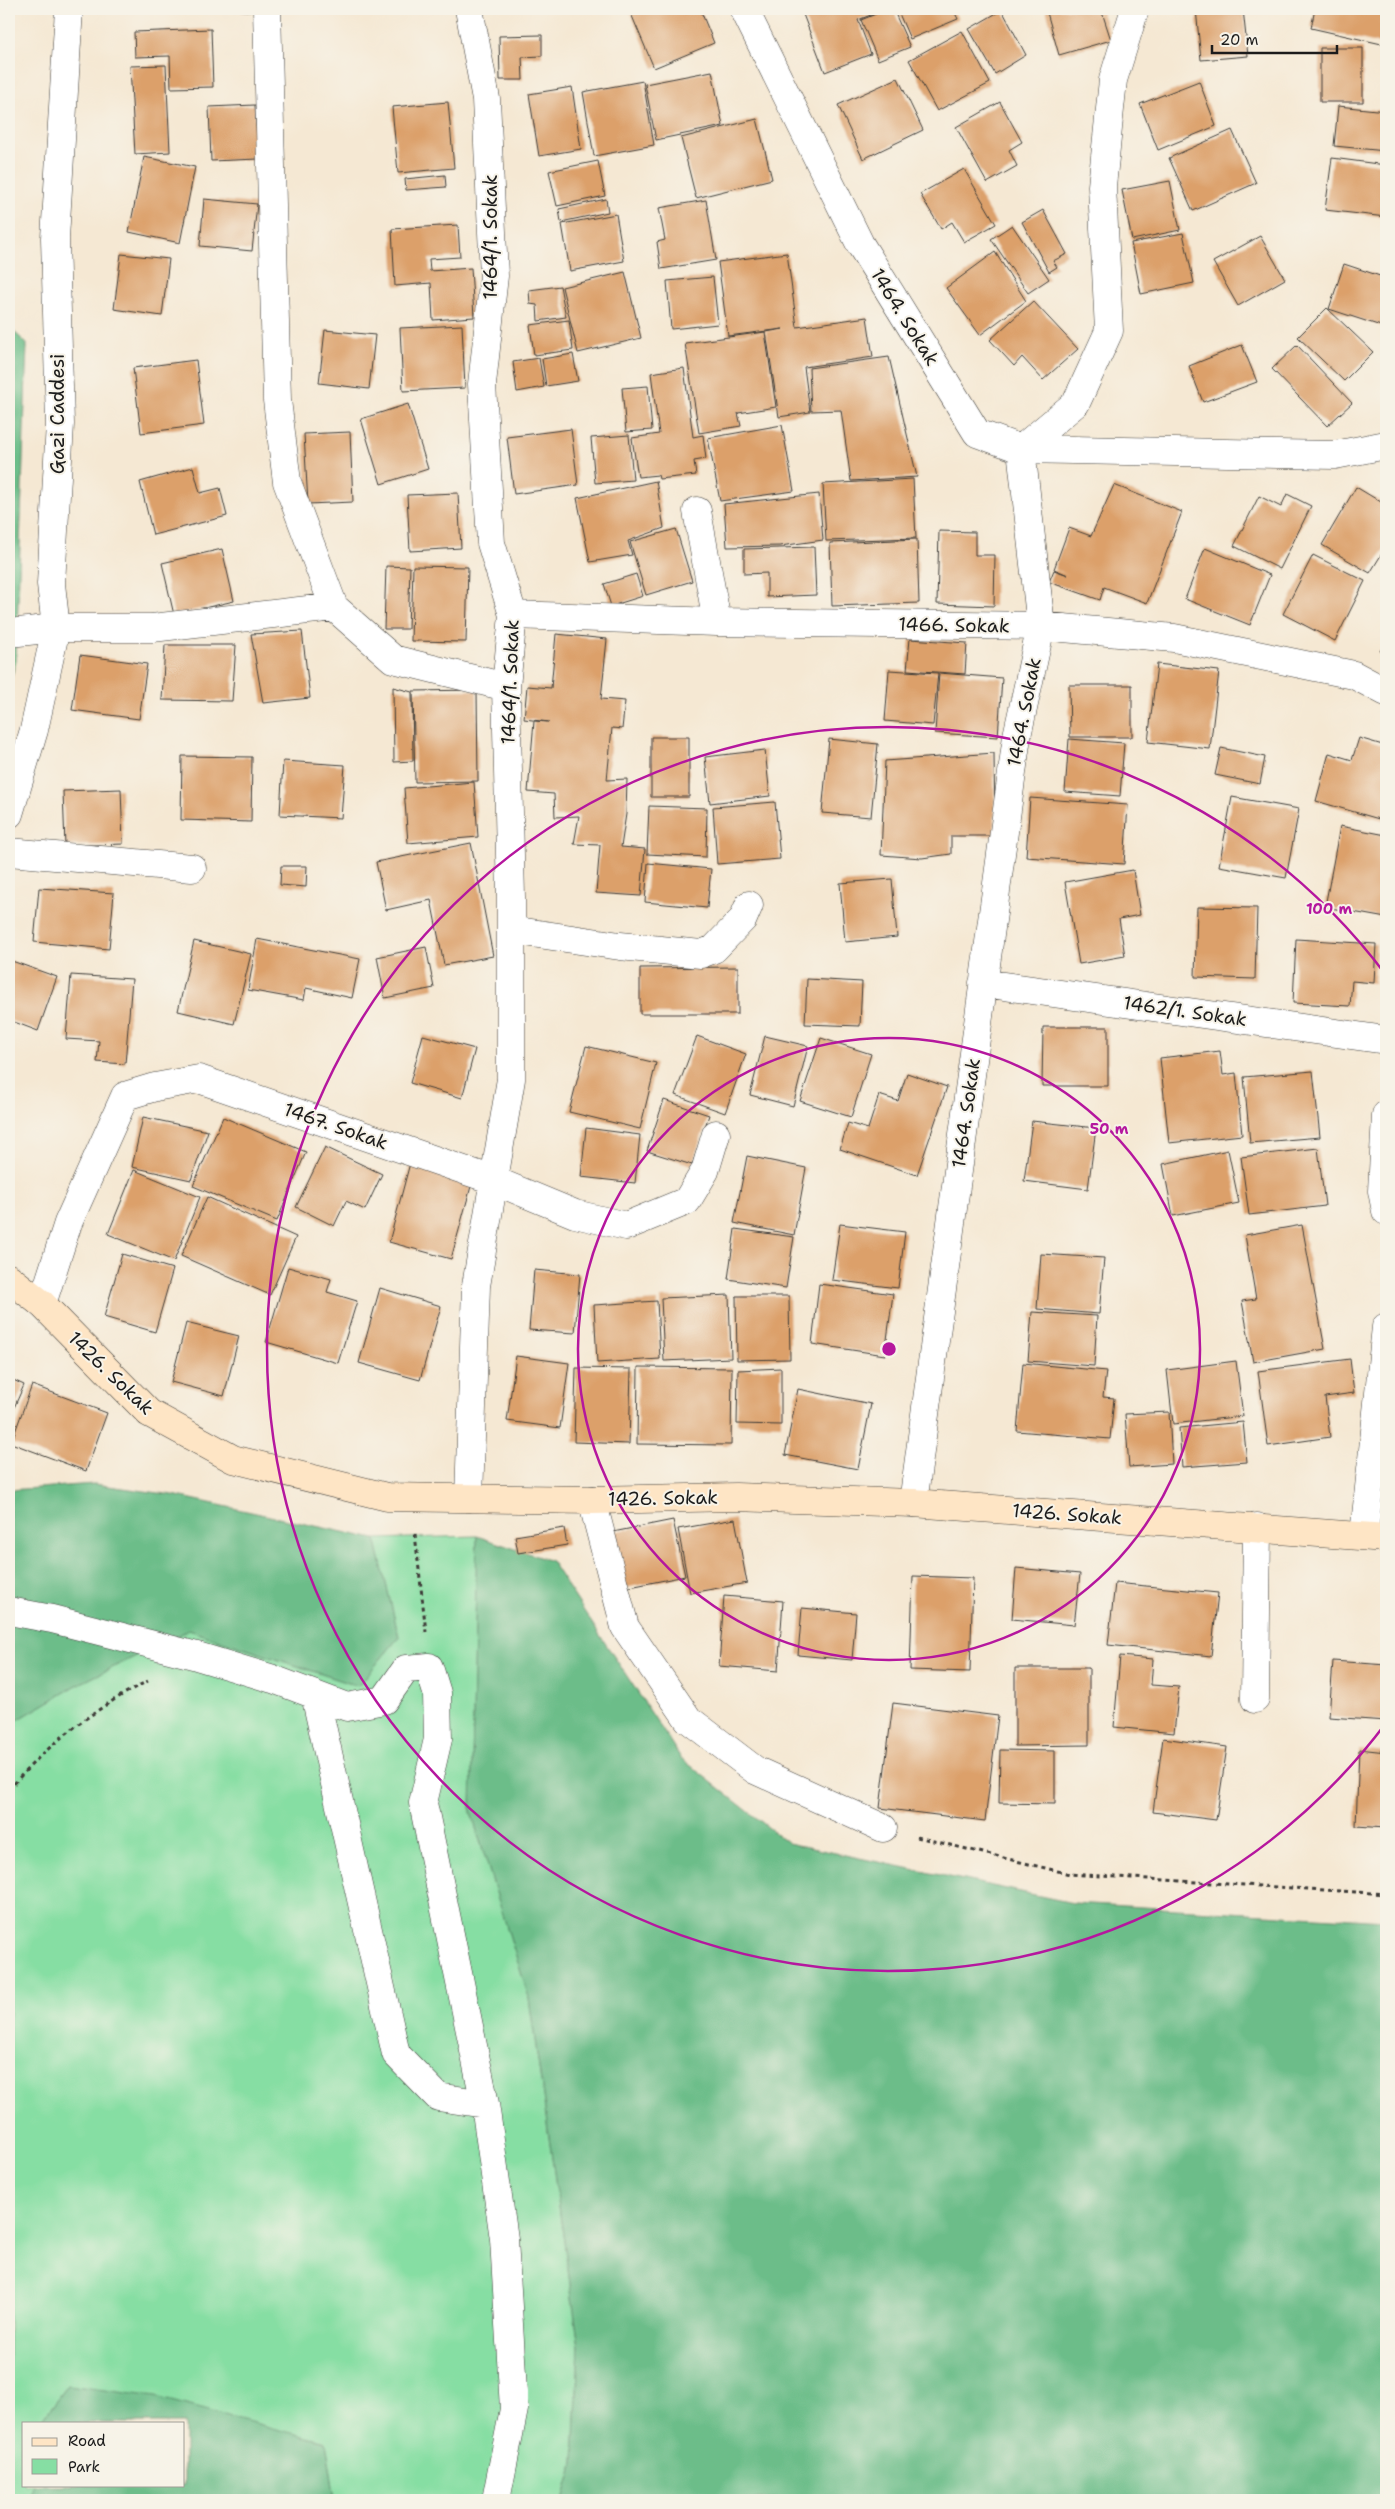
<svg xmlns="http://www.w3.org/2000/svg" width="1395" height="2509" font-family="'Shantell Sans',sans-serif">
<rect width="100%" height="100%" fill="#f7f3e8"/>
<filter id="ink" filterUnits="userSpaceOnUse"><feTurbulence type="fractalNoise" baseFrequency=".02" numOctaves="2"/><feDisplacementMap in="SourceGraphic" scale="10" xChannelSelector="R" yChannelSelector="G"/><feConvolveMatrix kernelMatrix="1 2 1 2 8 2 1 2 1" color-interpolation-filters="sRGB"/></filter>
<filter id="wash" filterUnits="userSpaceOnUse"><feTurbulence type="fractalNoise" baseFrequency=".0096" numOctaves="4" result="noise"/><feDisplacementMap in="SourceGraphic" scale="20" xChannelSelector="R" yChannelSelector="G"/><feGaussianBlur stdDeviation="1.12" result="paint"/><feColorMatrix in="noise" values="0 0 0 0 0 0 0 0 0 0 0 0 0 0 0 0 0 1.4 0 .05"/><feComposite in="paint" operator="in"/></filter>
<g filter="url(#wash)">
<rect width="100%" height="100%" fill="#f5e8d3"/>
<path fill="#86dea3" stroke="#517d60" d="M477 1536 471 1812 529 1998 579 2346 574 2463 563 2500H335L326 2442 68 2385 40 2423H24V2485H33L31 2500H9V1725L77 1685 189 1630 358 1686 399 1637 375 1539Z"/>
<path fill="#6cbd89" stroke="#446c52" d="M9 327 27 344 16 661 9 686Z
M94 1484 173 1495 375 1539 399 1637 358 1686 189 1630 77 1685 9 1725V1490Z
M477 1536 551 1561 681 1758 788 1843 1073 1903 1386 1921V2500H563L574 2463 579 2346 529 1998 471 1812Z
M68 2385 156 2397 326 2442 335 2500H31L33 2485H184V2423H40Z"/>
<g id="blocks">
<path fill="#dca06a" d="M225 9H251V11L225 10Z
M629 9H700L714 43 654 68Z
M801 9H886L858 20 871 54 825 72Z
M888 9H893L910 47 878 60 861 20Z
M897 9H953L958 19 910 39Z
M1046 9H1101L1111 40 1059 55Z
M1196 9H1243L1248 56 1201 60Z
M1315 9H1386V45L1311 28Z
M1002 10 1026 55 995 74 969 29Z
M211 29 213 87 171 88 170 56 135 57 134 32Z
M962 31 990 83 937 111 909 60Z
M542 35V56L522 57 523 80H500L499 36Z
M1320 48H1363V102H1320Z
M166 65 170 152 135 154 130 66Z
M712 71 723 126 656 140 645 84Z
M898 78 923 130 863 159 838 105Z
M643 81 654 145 594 156 583 92Z
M1199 81 1216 126 1158 150 1140 104Z
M572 87 581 149 539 156 529 94Z
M448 102 454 168 398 173 392 107Z
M1000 102 1022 142 1009 150 1017 166 987 183 956 127Z
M255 105 258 159 211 161 209 107Z
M1338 106 1386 111V151L1334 146Z
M757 119 772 179 696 198 681 138Z
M1232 130 1256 183 1193 211 1169 158Z
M144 157 195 167 180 243 129 232Z
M1332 158 1386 165V217L1325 210Z
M598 161 605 196 557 206 549 171Z
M964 169 996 224 964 242 952 222 941 229 920 194Z
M445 175 446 187 406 190 405 179Z
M1170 181 1180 230 1132 240 1122 190Z
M204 199 257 204 252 251 200 246Z
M606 199 608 212 561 222 559 209Z
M706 200 716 260 661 269 657 242 665 240 659 208Z
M1043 210 1067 254 1053 261 1057 267 1049 272 1022 222Z
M616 214 624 261 570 271 562 224Z
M458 225 460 257 429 259 430 271 471 268 474 317 433 320 431 283 395 286 392 229Z
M1012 225 1049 279 1028 293 991 239Z
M1183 233 1194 283 1141 294 1131 243Z
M1260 236 1285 279 1238 306 1213 262Z
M995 252 1026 301 980 335 946 288Z
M787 253 797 327 867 317 873 357 804 367 810 412 779 417 766 332 783 329 728 336 718 262Z
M121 254 169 259 162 316 114 309Z
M1344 264 1386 278V321L1384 327 1329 309Z
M625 272 641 338 578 353 562 287Z
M713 277 718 324 671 329 667 281Z
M560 286 566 317 538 321 537 305 530 304 529 290Z
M1033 301 1078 349 1043 380 1022 357 1014 366 990 340Z
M1327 308 1373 352 1344 381 1298 337Z
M569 320 573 350 534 355 530 325Z
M462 325 465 388 403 391 400 328Z
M325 330 375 335 369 389 319 383Z
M765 332 776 407 738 413 741 426 699 433 685 343Z
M1242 345 1257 382 1203 402 1189 366Z
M1297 345 1352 403 1327 426 1272 369Z
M573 354 578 381 546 386 542 359Z
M889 357 917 477 851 481 841 410 811 411 809 368Z
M539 358 544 387 517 392 513 362Z
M196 360 204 425 141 433 133 368Z
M684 368 693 437 703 435 706 459 694 461 696 475 659 479 658 475 638 477 632 438 659 434 651 373Z
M648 386 652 430 626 432 622 388Z
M408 404 428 469 381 484 361 419Z
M782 425 794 491 720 501 708 438Z
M571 429 578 485 514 494 507 437Z
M350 432 353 502 308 504 304 434Z
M629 435 633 480 595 483 591 438Z
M193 467 200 493 220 488 227 516 153 535 140 482Z
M913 479 916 538 826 541 823 484Z
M656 481 664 528 628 541 632 555 590 562 577 498Z
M1114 485 1182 512 1147 603 1104 587 1100 600 1049 582 1054 570 1068 575 1054 569 1069 528 1091 536Z
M1356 487 1386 505V547L1370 573 1322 545Z
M458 493 461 548 410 551 407 495Z
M819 494 823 540 780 546 727 547 724 504Z
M1287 494 1311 506 1280 569 1234 546 1259 496 1281 507Z
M676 529 692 581 646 595 630 542Z
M939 531 975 532V555H995L994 606 937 604Z
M917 539 919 603 832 606 830 543Z
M814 547 816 595 767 597V573L744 574V549Z
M1205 548 1270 575 1250 625 1185 599Z
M222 549 234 601 174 615 162 563Z
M1313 555 1365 581 1335 641 1283 614Z
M386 566 410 567 408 629H384Z
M413 566 468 567 466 642 411 641Z
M636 574 643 596 611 606 604 584Z
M302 631 310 698 263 703 251 634Z
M556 634 607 639 601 699 625 701 622 729 612 728 607 780 627 779 626 814 621 847 645 849 641 896 596 893 600 845 574 844 579 816 555 817 554 794 528 792 534 721 549 722 524 719 527 686 551 688Z
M910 639 967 643 965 674 907 670Z
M1386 641V655L1380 651Z
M165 645H236L232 701 162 700Z
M80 655 147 664 139 719 72 710Z
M1157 664 1219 671 1210 749 1148 742Z
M889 670 938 673 933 725 885 721Z
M939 673 1002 678 998 737 935 733Z
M1069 685H1132V737H1070Z
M393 687 412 692 413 761 394 762Z
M477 690 478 781 415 782 413 691Z
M651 737H689V797H651Z
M1359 738 1386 746V821L1316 801 1329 753 1352 760Z
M829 739 878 744 871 817 822 813Z
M1069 739 1124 743 1120 796 1065 792Z
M1221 748 1265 757 1260 784 1215 775Z
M765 750 770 796 710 803 705 757Z
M994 753 995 836H951V854L922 858 881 855 885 761Z
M182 756 252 757 251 822 181 820Z
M283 761 345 765 341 818 280 815Z
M474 782 478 837 408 843 404 788Z
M121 789 123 844 65 846 63 791Z
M1232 797 1299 809 1286 878 1219 866Z
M1030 798 1128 805 1124 864 1026 857Z
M775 802 780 859 717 864 713 807Z
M649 806 707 808 706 857 647 854Z
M1340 826 1386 835V918L1325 907Z
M471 843 493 956 444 965 431 900 386 910 376 862Z
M648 863 711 869 707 908 645 902Z
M281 866H307L306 887 280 885Z
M1133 870 1140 915 1119 919 1125 956 1079 964 1065 882Z
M892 879 897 937 845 942 840 883Z
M39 888 114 893 109 949 34 942Z
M1197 907 1257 908 1255 979 1195 977Z
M257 939 360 959 352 998 306 988 304 1000 248 990Z
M1296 939 1376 944 1374 983 1352 981 1350 1006 1293 1003Z
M194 941 251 954 234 1024 178 1011Z
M426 947 434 988 385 998 377 957Z
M9 960 57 977 38 1031 9 1020Z
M738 967V1014H640V968Z
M71 975 132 979 125 1064 97 1062 99 1041 66 1039Z
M807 979 862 982 860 1026 805 1024Z
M1043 1027H1108V1086H1042Z
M423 1035 475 1049 462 1098 410 1083Z
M697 1036 746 1054 725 1113 675 1095Z
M765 1036 808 1046 793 1106 750 1095Z
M821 1038 871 1054 851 1117 800 1101Z
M586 1046 656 1063 640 1129 569 1112Z
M1220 1051 1223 1075 1236 1073 1242 1135 1169 1143 1160 1058Z
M1313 1071 1320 1137 1250 1143 1244 1077Z
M907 1073 947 1087 917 1175 840 1149 848 1123 868 1129 879 1095 898 1101Z
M664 1100 709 1115 692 1165 647 1151Z
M143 1117 208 1131 191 1180 132 1167Z
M223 1117 306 1152 277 1221 193 1186Z
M1032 1121 1096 1128 1088 1189 1024 1181Z
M586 1128 640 1135 635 1183 581 1177Z
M325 1147 382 1174 365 1210 346 1201 334 1226 296 1207Z
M1318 1148 1325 1206 1249 1215 1241 1157Z
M1228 1150 1239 1203 1173 1216 1163 1164Z
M747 1156 806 1168 794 1235 734 1223Z
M410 1163 473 1179 451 1259 389 1242Z
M134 1170 200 1197 174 1261 108 1234Z
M207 1197 296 1237 270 1295 181 1256Z
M840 1224 905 1232 898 1288 832 1280Z
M1302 1225 1325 1349 1253 1362 1242 1301 1256 1299 1245 1235Z
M735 1229 794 1237 786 1288 728 1279Z
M122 1254 173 1269 155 1332 104 1317Z
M1041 1254 1104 1258 1099 1314 1037 1309Z
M288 1267 331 1279 327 1292 357 1301 338 1363 266 1342Z
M534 1270 580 1274 575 1333 529 1330Z
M819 1284 893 1294 885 1355 812 1344Z
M380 1288 441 1306 420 1380 359 1363Z
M729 1295 731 1358 664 1361 661 1298Z
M736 1296H789L790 1359 737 1360Z
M657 1301 660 1359 597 1363 594 1305Z
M1032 1312 1097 1316 1094 1366 1028 1361Z
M186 1323 239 1336 224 1396 171 1382Z
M516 1356 569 1363 560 1428 507 1421Z
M1350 1359 1354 1393 1325 1397 1330 1437 1268 1446 1258 1371Z
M1236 1361 1243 1416 1173 1424 1167 1370Z
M1023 1363 1106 1371 1103 1397 1114 1398 1110 1439 1017 1431Z
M638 1367 732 1368 731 1445 637 1444Z
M576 1368 631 1369 629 1444 574 1442Z
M781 1368V1425L737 1424 738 1370Z
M9 1378 24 1385 9 1419Z
M32 1385 107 1413 86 1471 11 1443Z
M798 1389 871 1404 858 1469 785 1455Z
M1169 1412 1172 1464 1129 1467 1125 1414Z
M1243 1422 1247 1462 1182 1467 1179 1428Z
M735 1519 747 1583 690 1593 678 1529Z
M673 1520 685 1576 625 1588 613 1532Z
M564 1528 567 1545 518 1553 515 1536Z
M1016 1568 1080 1574 1074 1625 1012 1619Z
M913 1576 973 1578 970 1672 910 1670Z
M1115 1583 1218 1593 1211 1656 1108 1645Z
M724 1596 783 1601 778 1671 719 1666Z
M802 1608 856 1613 852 1660 798 1655Z
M1120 1656 1153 1659 1151 1685 1179 1687 1174 1733 1114 1727Z
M1333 1661 1386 1665V1721L1329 1717Z
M1015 1668H1089V1745L1015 1746Z
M893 1703 998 1716 985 1821 880 1808Z
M1163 1738 1227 1747 1216 1820 1153 1812Z
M1359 1749 1386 1752V1828L1356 1826Z
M1000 1750 1055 1751V1804L999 1803Z"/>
</g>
</g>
<g filter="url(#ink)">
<use href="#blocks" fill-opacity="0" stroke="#3d3b37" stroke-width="1"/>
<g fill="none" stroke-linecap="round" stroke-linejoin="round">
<g stroke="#3d3b37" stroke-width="29">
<path id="minor" d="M267 9 277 400 287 482 334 607
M744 9 860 244 977 433 1021 449 1041 626 1017 736 913 1503
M1021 449 1076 403 1109 331 1102 186 1113 80 1135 9
M1021 449 1335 455 1386 445
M697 511 717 622
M513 615 717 622 1041 626 1174 638 1354 675 1386 692
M9 633 56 628H152L334 607 393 659 506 687
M9 852 192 868
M511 930 620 946 701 954 714 949 743 919 749 905
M983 983 1386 1040
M1386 1115 1382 1191 1386 1211
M42 1304 68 1223 125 1096 155 1087 199 1079 493 1180 575 1214 626 1226 687 1201 705 1171 716 1134
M469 1498 476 1286 511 1079V897L506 687 513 615 491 543 482 384 494 276 486 99 469 9
M592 1500 625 1627 688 1719 755 1770 883 1828
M1364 1535 1386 1327
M9 1611 52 1619 197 1656 273 1679 347 1707 384 1700 406 1669 429 1667 437 1693 438 1739 423 1803 485 2104 504 2239 514 2409 496 2500
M315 1695 396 2054 438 2097 485 2104
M1255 1699 1257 1527"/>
</g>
<g stroke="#3d3b37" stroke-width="29">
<path id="tertiary" d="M9 814 34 730 56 628 51 584 60 424 55 238 69 9"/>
</g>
<g stroke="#3d3b37" stroke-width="29">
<path id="secondary" d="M9 1278 42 1304 149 1413 233 1459 387 1497 592 1500 736 1497 913 1503 1386 1538"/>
</g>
<path stroke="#3d3b37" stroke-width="3" stroke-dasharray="4 4" stroke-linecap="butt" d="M415 1534 426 1632
M9 1790C43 1747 99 1705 148 1681
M917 1837 1070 1874 1386 1894"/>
<use href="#minor" stroke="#fff" stroke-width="28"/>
<use href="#tertiary" stroke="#fff" stroke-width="28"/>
<use href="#secondary" stroke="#fee5c5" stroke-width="28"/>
</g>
</g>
<g fill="none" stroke="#b5179e" stroke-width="2.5">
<circle cx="889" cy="1349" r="311"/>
<path d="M1386 1723A622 622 0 1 1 1386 975"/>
</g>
<g text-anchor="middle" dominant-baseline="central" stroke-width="4" stroke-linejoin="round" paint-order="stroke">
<g font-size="19" fill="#1c1c1c" stroke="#f7f3e8">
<text transform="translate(490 237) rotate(-90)">1464/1. Sokak</text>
<text transform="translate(905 317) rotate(58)">1464. Sokak</text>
<text transform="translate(57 414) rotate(-90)">Gazi Caddesi</text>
<text transform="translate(954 625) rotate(1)">1466. Sokak</text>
<text transform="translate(510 682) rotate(-88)">1464/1. Sokak</text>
<text transform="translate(1024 712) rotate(-79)">1464. Sokak</text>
<text transform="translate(1185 1011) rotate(8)">1462/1. Sokak</text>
<text transform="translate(966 1113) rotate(-82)">1464. Sokak</text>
<text transform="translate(336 1126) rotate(19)">1467. Sokak</text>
<text transform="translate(111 1373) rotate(44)">1426. Sokak</text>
<text transform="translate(663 1498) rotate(-1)">1426. Sokak</text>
<text transform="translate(1067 1514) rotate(4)">1426. Sokak</text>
</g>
</g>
<circle cx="889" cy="1349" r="8" fill="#b5179e" stroke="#f7f3e8" stroke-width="2.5"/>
<g font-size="15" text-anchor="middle" font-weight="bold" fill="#b5179e" stroke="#f7f3e8" stroke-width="4" stroke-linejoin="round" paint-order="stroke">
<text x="1329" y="914">100 m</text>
<text x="1109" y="1134">50 m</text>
</g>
<rect width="1395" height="2509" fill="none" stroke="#f7f3e8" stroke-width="30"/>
<rect x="22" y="2422" width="162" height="65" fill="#f7f3e8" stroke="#9f9d96"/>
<rect x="32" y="2438" width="25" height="8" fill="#fee5c5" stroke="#9f9d96"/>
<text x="68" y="2446" font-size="15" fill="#1c1c1c">Road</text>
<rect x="32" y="2459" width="25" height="15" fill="#86dea3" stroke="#9f9d96"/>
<text x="68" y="2472" font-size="15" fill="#1c1c1c">Park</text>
<path d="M1212 45v8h125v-8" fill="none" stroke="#1c1c1c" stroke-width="2.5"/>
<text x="1220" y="45" font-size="15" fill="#1c1c1c" stroke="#f7f3e8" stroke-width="4" paint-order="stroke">20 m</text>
</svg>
